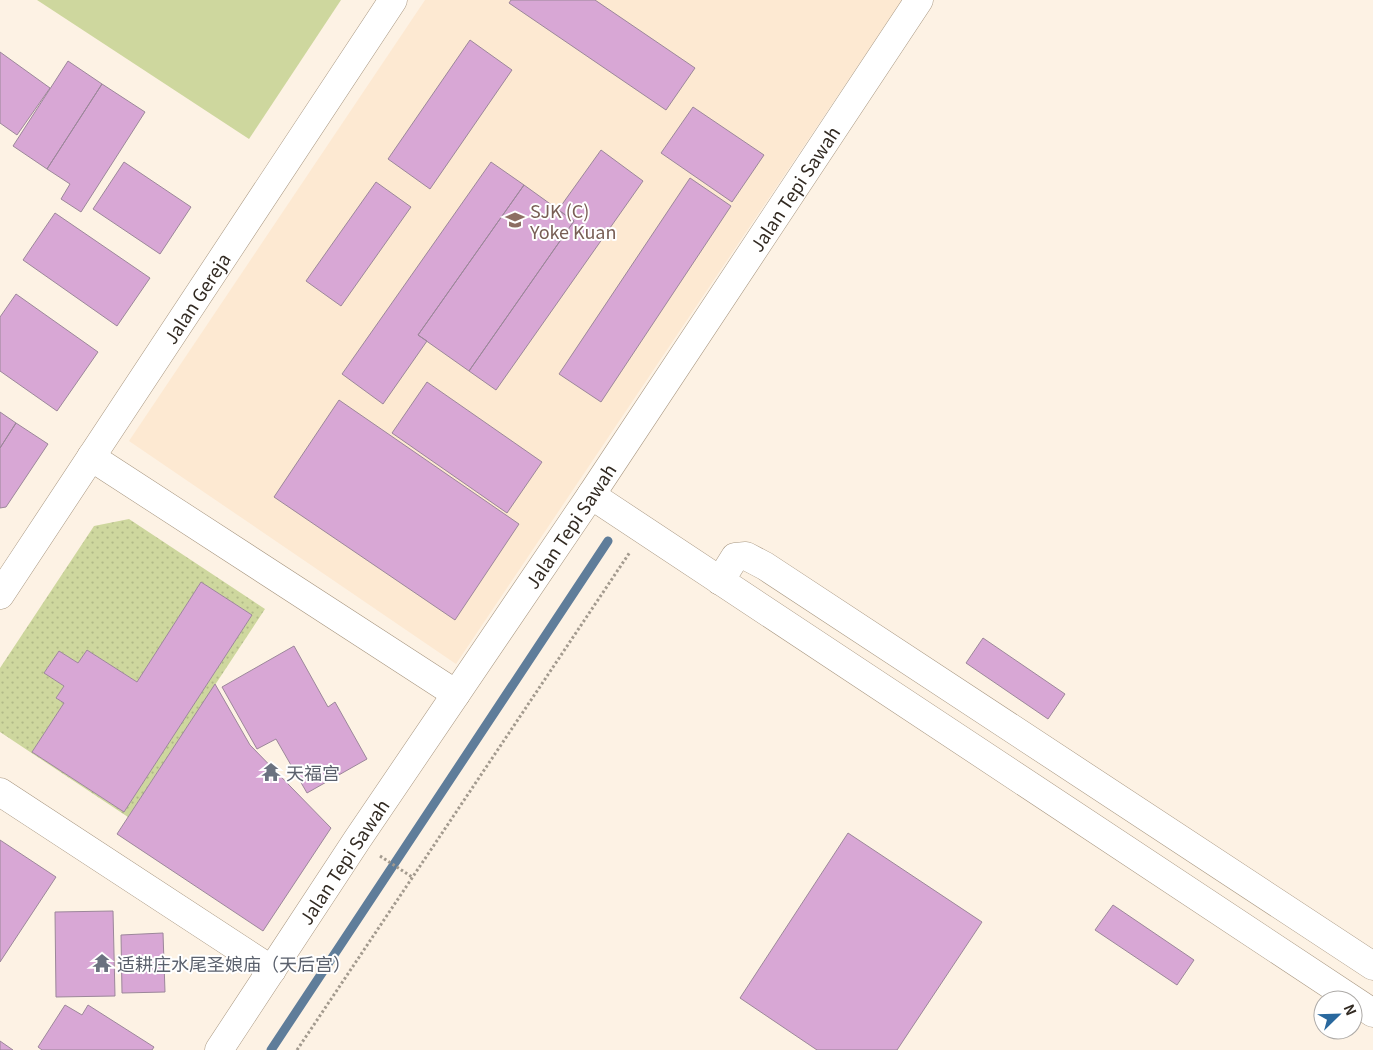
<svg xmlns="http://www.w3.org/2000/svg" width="1373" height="1050" font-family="Georgia,'Noto Sans SC',serif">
<defs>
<pattern id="grass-dots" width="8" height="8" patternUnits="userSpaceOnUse" patternTransform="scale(1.25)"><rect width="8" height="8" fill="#ced79e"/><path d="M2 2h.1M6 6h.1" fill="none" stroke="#b1b988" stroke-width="1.8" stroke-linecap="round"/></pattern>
</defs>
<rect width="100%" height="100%" fill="#fdf2e4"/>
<path fill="#fde9d2" d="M425 0H902L456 664 129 441Z"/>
<path fill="url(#grass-dots)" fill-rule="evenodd" d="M129 519 265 609 128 817 0 732V668L94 526ZM201 582 252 615 124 812 32 752 64 703 56 698 64 686 44 673 59 651 78 663 87 650 137 682Z"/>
<path fill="#ced79e" d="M37 0H341L249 139Z"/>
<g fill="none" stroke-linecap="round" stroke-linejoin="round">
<path stroke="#5f7d9a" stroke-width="9" d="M271 1050 608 541"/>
</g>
<path fill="#d8a7d5" stroke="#9c879a" d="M511 0H595L695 68 666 110 509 3Z
M470 40 512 70 430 189 388 159Z
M0 52 50 88 17 135 0 123Z
M68 61 102 84 47 169 13 146Z
M102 84 145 112 81 212 61 199 70 184 47 169Z
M693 107 764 155 732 202 661 153Z
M601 150 643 181 496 390 469 371 574 221 558 210Z
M124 162 191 207 160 254 93 209Z
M491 162 524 185 418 335 427 341 383 404 342 374Z
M690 178 731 206 601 402 559 374Z
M376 182 411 207 341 306 306 281Z
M524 185 574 221 469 371 418 335Z
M55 213 150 278 117 326 23 260Z
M16 294 98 352 57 411 0 371V317Z
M427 382 542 462 507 513 392 433Z
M339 400 519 524 455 620 274 497Z
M0 412 16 423 0 448Z
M16 423 48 444 6 507 0 508V448Z
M201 582 252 615 124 812 32 752 64 703 56 698 64 686 44 673 59 651 78 663 87 650 137 682Z
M983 638 1065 694 1048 719 966 663Z
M294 646 328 707 335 702 367 759 307 793 276 739 257 749 222 687Z
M215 684 250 745 331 828 263 931 117 834Z
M848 833 982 922 897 1050H817L740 998Z
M0 840 56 877 0 962Z
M1113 905 1194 960 1177 985 1095 930Z
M113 911 115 996 56 997 55 912Z
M163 933 165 992 122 993 121 935Z
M65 1005 82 1015 88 1005 154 1047 152 1050H42L38 1047Z
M0 1041 13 1050H0Z"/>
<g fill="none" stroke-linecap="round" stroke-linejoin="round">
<g stroke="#a89781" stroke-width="29">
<g id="street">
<path d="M91 457 456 694"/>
<path d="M591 495 1373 1013"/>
<path d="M720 581 735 557 746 556 765 566 1373 966"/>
<path id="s1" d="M0 595 393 0"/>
<path d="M0 792 272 970"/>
</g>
</g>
<g stroke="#a89781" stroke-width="29">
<g id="secondary">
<path id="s2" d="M219 1050 357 840 591 495 919 0"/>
</g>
</g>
<path stroke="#a39a8e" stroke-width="3" stroke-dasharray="2.5 2.5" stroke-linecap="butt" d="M380 856 412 877
M297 1050 630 552"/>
<use href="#street" stroke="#fff" stroke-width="28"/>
<use href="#secondary" stroke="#fff" stroke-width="28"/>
</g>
<defs>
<g id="school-bare" transform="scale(1.5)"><path d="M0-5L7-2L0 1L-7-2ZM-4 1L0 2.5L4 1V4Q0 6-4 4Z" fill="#8d6e63" stroke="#fff" stroke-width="2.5" paint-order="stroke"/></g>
<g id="temple-bare" transform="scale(1.5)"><path d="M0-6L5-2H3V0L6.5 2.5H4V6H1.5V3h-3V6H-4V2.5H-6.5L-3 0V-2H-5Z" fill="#6b7280" stroke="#fff" stroke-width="2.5" paint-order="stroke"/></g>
</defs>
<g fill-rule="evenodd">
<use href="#school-bare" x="515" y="220"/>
<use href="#temple-bare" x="271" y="772"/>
<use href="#temple-bare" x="102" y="963"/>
</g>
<g text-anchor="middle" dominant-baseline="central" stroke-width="4" stroke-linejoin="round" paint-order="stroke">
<g font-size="18" fill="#322a22" stroke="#fff">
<text stroke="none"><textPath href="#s2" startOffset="1036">Jalan Tepi Sawah</textPath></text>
<text stroke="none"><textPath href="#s1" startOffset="356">Jalan Gereja</textPath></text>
<text stroke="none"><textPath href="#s2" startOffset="631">Jalan Tepi Sawah</textPath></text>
<text stroke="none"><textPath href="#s2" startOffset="226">Jalan Tepi Sawah</textPath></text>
</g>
<g font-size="18" fill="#785e54" stroke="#fff" text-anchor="start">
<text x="530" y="210">SJK (C)<tspan x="530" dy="21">Yoke Kuan</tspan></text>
</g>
<g font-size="18" fill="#5b616d" stroke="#fff" text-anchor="start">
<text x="286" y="772">天福宫</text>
<text x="117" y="963">适耕庄水尾圣娘庙（天后宫）</text>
</g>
</g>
<g transform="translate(1338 1015) rotate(67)"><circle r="24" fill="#ffffff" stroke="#adaaa7"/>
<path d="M0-4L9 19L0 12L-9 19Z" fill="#29689e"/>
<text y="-8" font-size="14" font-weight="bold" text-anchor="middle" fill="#322a22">N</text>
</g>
</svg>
